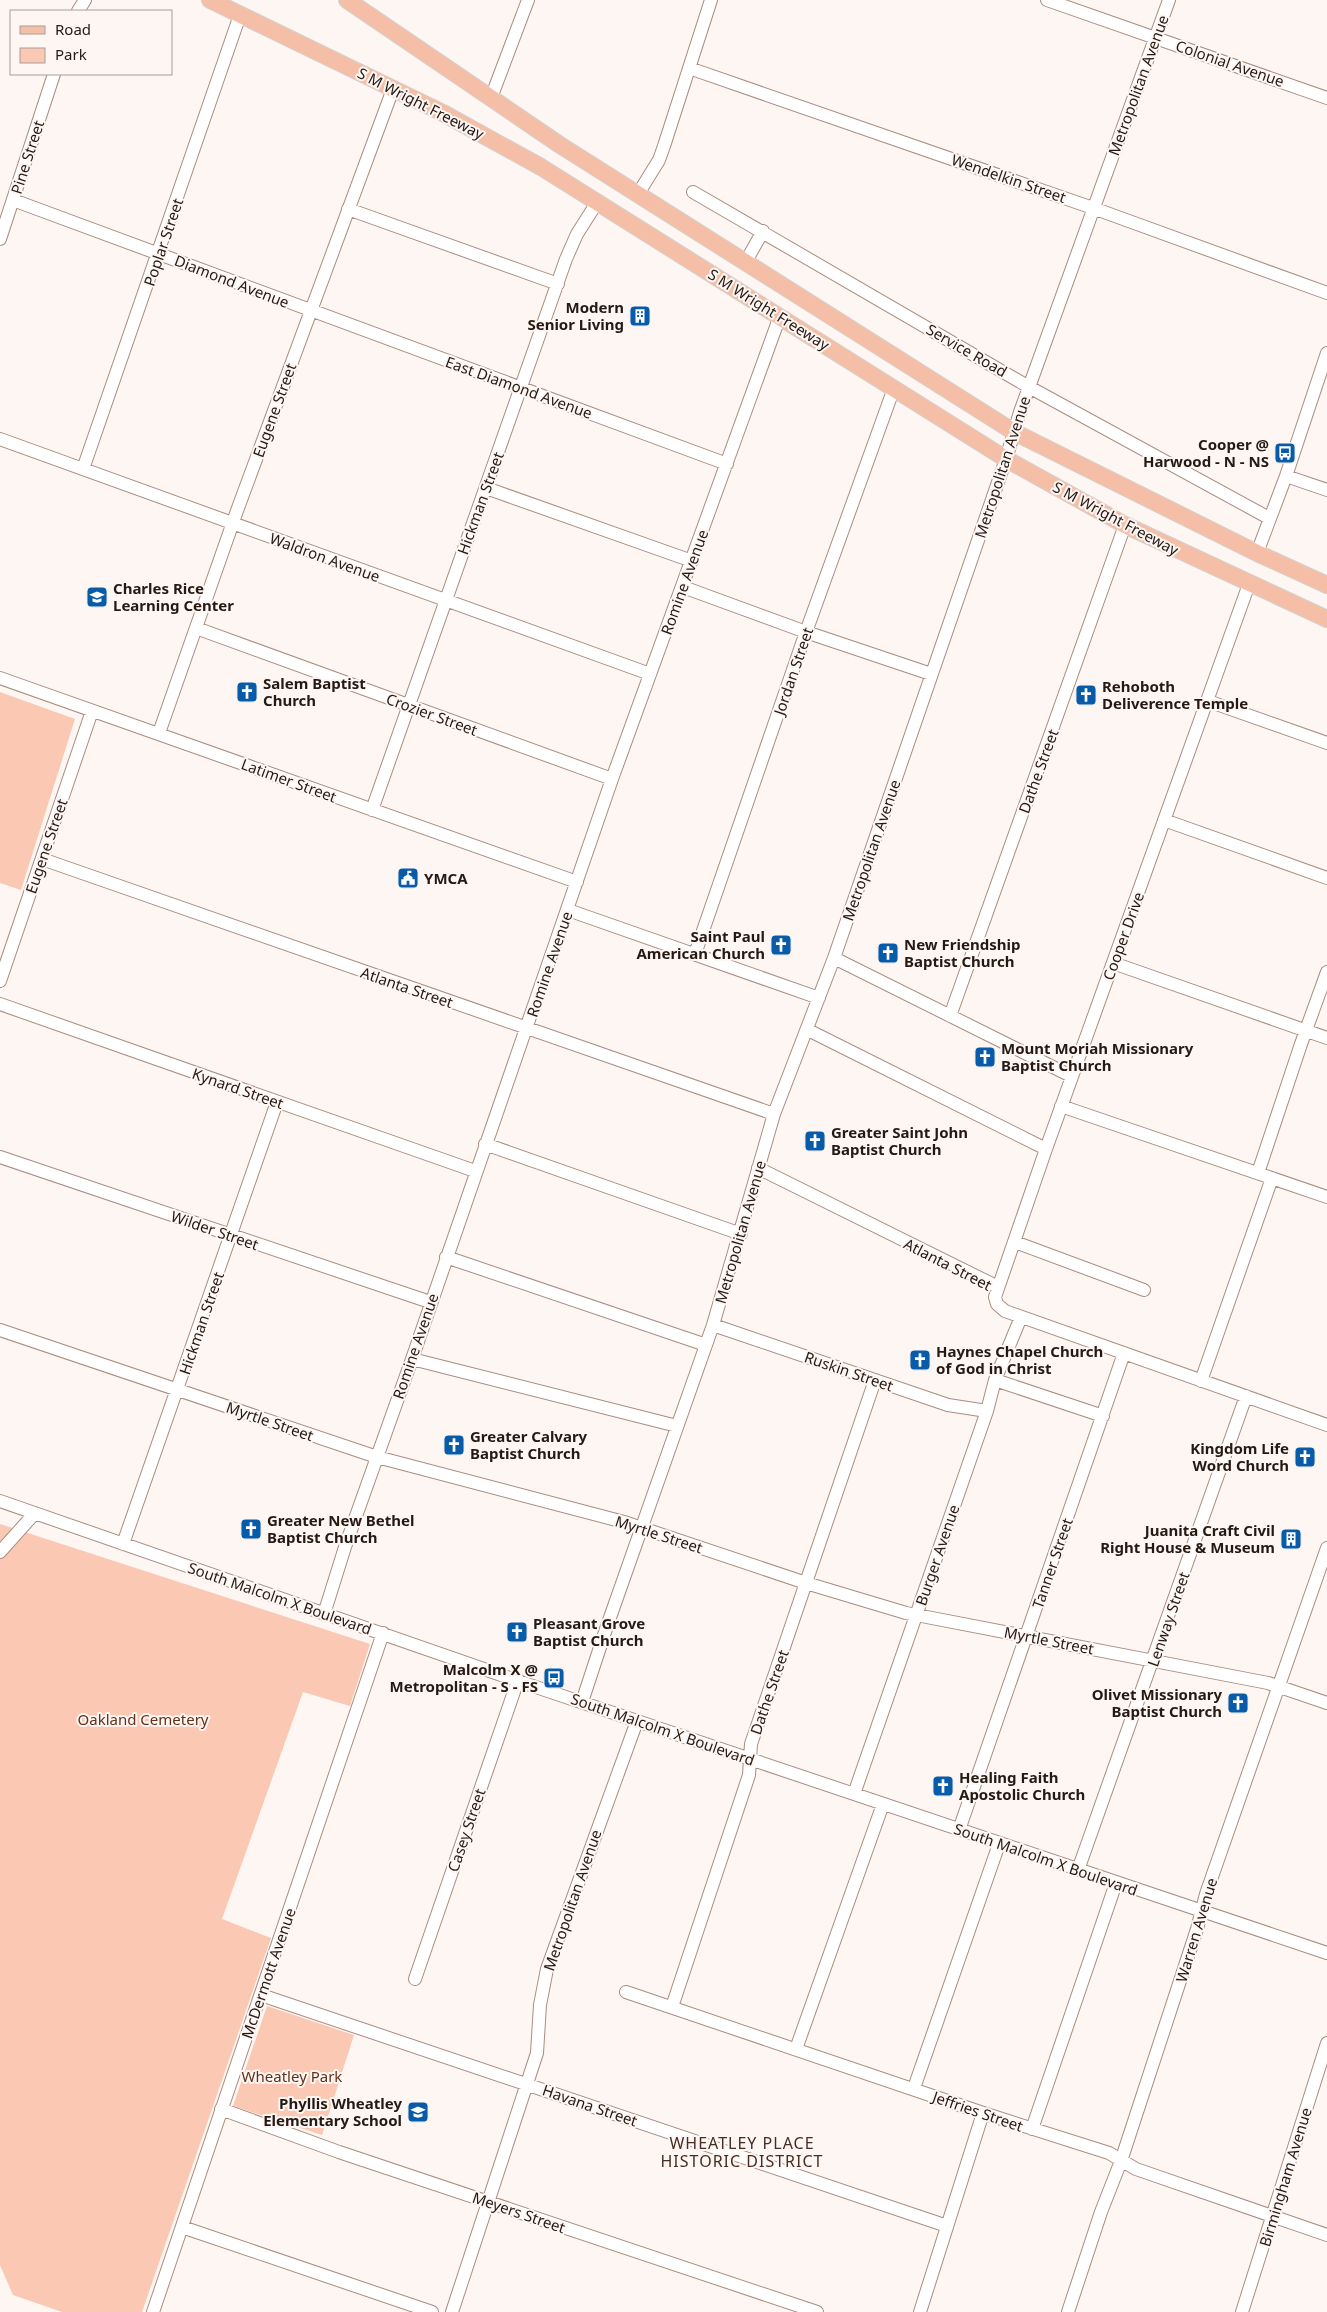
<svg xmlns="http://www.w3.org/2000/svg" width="1327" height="2312" font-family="'Noto Sans',sans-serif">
<rect width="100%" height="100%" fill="#fdf6f3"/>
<path fill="#fbc8b3" d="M0 692 75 719 21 890 0 883Z
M0 1524 370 1644 350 1706 303 1692 222 1919 271 1938 142 2312H62L13 2295 0 2265Z
M267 2006 354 2035 322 2135 233 2106Z"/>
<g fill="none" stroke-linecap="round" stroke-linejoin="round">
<g stroke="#ab8c7f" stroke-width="14">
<path id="minor" d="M1047 0 1327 98
M78 11 85 0
M689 68 1093 208 1327 293
M491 98 528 0
M693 192 1029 387 1269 518
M638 194 659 160 664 146 711 0
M13 200 727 464
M348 209 558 284
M0 239 54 74
M745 263 763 231
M0 439 650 674
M83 469 240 15
M1286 476 1327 490
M486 488 692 561
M1257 553 1286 476 1327 353
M1249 584 1046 1149 995 1297 997 1304 1005 1311 1327 1425
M683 587 806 632 931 674
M196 628 612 779
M0 678 577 882
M1208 701 1327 743
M159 733 238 508 393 89
M372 810 566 259 577 234 598 201
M1164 820 1327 878
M42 859 774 1114
M568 910 819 998
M695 954 806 632 894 388
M834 958 1071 1076
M1113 963 1327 1038
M0 981 92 711
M0 1004 475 1171
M950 1016 1125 525
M808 1030 1046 1149
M1061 1106 1327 1197
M485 1144 741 1234
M0 1157 430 1302
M758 1168 998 1287
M1258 1173 1301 1044 1327 972
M1015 1242 1144 1290
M446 1257 706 1345
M713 1325 948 1405 987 1411
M0 1330 377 1457 624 1522 806 1583 906 1613 1268 1683 1327 1703
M412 1359 677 1426
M995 1380 1103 1416
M1201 1381 1272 1178
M0 1501 524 1683 1327 1953
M123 1544 277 1102
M0 1552 35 1513
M324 1614 345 1547 412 1359 612 779 780 316
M582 1702 606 1629 713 1325 774 1114 834 958 1006 459 1020 412 1169 0
M854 1794 987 1411 995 1380 1021 1317
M959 1830 1124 1353
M1078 1870 1246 1396
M415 1979 518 1680
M626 1992 983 2113 1109 2153 1136 2169 1327 2235
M261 1995 947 2226
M672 2007 749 1775 751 1744 875 1380
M796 2049 883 1804
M914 2088 999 1844
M221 2109 339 2152 817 2312
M1032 2129 1116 1883
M182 2227 432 2312
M153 2312 383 1633
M452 2312 537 2053 540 2005 547 1969 637 1721
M920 2312 983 2113
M1068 2312 1101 2212 1121 2161 1197 1929 1206 1894 1327 1548
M1242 2312 1327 2043"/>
</g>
<g stroke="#d3d1d0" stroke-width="18">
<path id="major" d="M210 0 443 113 541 167 1006 459 1125 525 1327 619
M347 0 560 145 1014 432 1257 553 1327 585"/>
</g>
<use href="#minor" stroke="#fff" stroke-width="12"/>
<use href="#major" stroke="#f5bfa7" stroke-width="16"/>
</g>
<defs>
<g id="building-square" transform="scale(1.125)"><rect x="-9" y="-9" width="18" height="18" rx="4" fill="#075ba9" stroke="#fdf6f3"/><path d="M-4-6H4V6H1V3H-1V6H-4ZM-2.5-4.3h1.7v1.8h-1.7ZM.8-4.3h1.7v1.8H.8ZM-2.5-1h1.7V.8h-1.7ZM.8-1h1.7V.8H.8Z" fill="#fff"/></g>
<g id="bus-square" transform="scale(1.125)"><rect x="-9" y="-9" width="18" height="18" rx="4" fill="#075ba9" stroke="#fdf6f3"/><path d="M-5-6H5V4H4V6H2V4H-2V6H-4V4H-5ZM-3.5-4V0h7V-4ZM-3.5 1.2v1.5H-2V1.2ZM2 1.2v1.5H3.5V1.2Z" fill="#fff"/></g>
<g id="school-square" transform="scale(1.125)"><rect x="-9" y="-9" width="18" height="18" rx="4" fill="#075ba9" stroke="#fdf6f3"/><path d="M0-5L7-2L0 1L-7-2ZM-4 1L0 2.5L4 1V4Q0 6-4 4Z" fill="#fff"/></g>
<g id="church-square" transform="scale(1.125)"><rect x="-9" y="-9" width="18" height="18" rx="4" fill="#075ba9" stroke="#fdf6f3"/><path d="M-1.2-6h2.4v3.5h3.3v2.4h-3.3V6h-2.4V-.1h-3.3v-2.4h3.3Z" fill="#fff"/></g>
<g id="civic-square" transform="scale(1.125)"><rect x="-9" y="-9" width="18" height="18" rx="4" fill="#075ba9" stroke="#fdf6f3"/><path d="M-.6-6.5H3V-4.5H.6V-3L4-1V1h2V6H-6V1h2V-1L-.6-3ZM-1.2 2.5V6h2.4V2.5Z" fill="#fff"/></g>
</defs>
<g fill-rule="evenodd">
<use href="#building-square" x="640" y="316"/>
<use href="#bus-square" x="1285" y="453"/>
<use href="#school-square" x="97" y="597"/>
<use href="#church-square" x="247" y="692"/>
<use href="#church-square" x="1086" y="695"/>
<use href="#civic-square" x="408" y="878"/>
<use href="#church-square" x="781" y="945"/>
<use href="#church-square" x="888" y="953"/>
<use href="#church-square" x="985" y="1057"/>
<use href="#church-square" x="815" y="1141"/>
<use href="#church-square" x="920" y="1360"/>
<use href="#church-square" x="454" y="1445"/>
<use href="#church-square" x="1305" y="1457"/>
<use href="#church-square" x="251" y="1529"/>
<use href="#building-square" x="1291" y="1539"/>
<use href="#church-square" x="517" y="1632"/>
<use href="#bus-square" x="554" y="1678"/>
<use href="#church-square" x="1238" y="1703"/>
<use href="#church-square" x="943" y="1786"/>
<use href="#school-square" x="418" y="2112"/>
</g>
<g text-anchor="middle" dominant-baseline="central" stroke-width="4" stroke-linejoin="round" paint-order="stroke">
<g font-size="15" fill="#251914" stroke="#fdf6f3">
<text transform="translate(1230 63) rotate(19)">Colonial Avenue</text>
<text transform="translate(1138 85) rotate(-70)">Metropolitan Avenue</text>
<text transform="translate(421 103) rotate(27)">S M Wright Freeway</text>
<text transform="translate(27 157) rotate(-72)">Pine Street</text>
<text transform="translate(1009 178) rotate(19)">Wendelkin Street</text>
<text transform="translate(163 242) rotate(-71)">Poplar Street</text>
<text transform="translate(232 281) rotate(21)">Diamond Avenue</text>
<text transform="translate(769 309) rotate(32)">S M Wright Freeway</text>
<text transform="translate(967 350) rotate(30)">Service Road</text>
<text transform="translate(519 387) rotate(20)">East Diamond Avenue</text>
<text transform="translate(274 410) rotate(-70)">Eugene Street</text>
<text transform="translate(1002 467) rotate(-72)">Metropolitan Avenue</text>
<text transform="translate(480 503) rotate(-70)">Hickman Street</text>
<text transform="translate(1116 518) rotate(28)">S M Wright Freeway</text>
<text transform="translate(325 557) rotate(20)">Waldron Avenue</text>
<text transform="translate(684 582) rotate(-70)">Romine Avenue</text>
<text transform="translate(793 671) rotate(-71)">Jordan Street</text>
<text transform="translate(432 714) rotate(20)">Crozier Street</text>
<text transform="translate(1038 771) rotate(-70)">Dathe Street</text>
<text transform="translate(289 780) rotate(20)">Latimer Street</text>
<text transform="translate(46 846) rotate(-71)">Eugene Street</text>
<text transform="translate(871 850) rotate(-71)">Metropolitan Avenue</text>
<text transform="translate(1123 936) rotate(-70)">Cooper Drive</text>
<text transform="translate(549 964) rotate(-71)">Romine Avenue</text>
<text transform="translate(407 987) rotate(19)">Atlanta Street</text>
<text transform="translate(238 1088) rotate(19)">Kynard Street</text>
<text transform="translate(215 1230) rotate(19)">Wilder Street</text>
<text transform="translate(740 1232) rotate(-74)">Metropolitan Avenue</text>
<text transform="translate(948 1264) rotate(27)">Atlanta Street</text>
<text transform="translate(201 1323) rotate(-71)">Hickman Street</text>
<text transform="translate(415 1346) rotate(-71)">Romine Avenue</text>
<text transform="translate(849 1371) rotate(19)">Ruskin Street</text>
<text transform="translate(270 1421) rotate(19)">Myrtle Street</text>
<text transform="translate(659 1534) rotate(18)">Myrtle Street</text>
<text transform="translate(937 1555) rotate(-71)">Burger Avenue</text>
<text transform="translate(1052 1563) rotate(-71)">Tanner Street</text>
<text transform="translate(280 1598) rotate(19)">South Malcolm X Boulevard</text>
<text transform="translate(1168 1619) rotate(-71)">Lenway Street</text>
<text transform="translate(1049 1640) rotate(11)">Myrtle Street</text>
<text transform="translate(769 1692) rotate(-71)">Dathe Street</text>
<text transform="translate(663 1729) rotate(19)">South Malcolm X Boulevard</text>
<text transform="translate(466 1830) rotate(-71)">Casey Street</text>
<text transform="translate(1046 1859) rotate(19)">South Malcolm X Boulevard</text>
<text transform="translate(572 1900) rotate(-71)">Metropolitan Avenue</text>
<text transform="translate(1196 1930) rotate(-73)">Warren Avenue</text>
<text transform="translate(268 1973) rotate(-71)">McDermott Avenue</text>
<text transform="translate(590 2105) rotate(19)">Havana Street</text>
<text transform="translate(978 2111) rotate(19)">Jeffries Street</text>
<text transform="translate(1285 2177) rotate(-73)">Birmingham Avenue</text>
<text transform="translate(519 2212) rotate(19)">Meyers Street</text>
</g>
<g font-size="15" font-weight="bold" fill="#251914" stroke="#fdf6f3" text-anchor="start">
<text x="624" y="307" text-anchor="end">Modern<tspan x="624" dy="17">Senior Living</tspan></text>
<text x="1269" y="444" text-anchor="end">Cooper @<tspan x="1269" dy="17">Harwood - N - NS</tspan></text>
<text x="113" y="588">Charles Rice<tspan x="113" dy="17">Learning Center</tspan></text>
<text x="263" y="683">Salem Baptist<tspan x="263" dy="17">Church</tspan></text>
<text x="1102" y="686">Rehoboth<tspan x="1102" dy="17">Deliverence Temple</tspan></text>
<text x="424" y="878">YMCA</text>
<text x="765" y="936" text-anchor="end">Saint Paul<tspan x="765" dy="17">American Church</tspan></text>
<text x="904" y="944">New Friendship<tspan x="904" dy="17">Baptist Church</tspan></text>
<text x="1001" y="1048">Mount Moriah Missionary<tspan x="1001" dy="17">Baptist Church</tspan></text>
<text x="831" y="1132">Greater Saint John<tspan x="831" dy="17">Baptist Church</tspan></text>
<text x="936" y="1351">Haynes Chapel Church<tspan x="936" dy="17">of God in Christ</tspan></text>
<text x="470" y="1436">Greater Calvary<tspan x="470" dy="17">Baptist Church</tspan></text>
<text x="1289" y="1448" text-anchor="end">Kingdom Life<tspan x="1289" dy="17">Word Church</tspan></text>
<text x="267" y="1520">Greater New Bethel<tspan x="267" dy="17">Baptist Church</tspan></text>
<text x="1275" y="1530" text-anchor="end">Juanita Craft Civil<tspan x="1275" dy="17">Right House &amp; Museum</tspan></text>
<text x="533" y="1623">Pleasant Grove<tspan x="533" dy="17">Baptist Church</tspan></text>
<text x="538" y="1669" text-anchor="end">Malcolm X @<tspan x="538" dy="17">Metropolitan - S - FS</tspan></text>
<text x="1222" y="1694" text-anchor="end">Olivet Missionary<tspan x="1222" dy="17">Baptist Church</tspan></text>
<text x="959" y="1777">Healing Faith<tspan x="959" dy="17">Apostolic Church</tspan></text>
<text x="402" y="2103" text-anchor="end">Phyllis Wheatley<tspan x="402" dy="17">Elementary School</tspan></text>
</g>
<g font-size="15" fill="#642f17" stroke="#fdf6f3">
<text x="143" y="1719">Oakland Cemetery</text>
<text x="292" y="2076">Wheatley Park</text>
</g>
<g font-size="16" letter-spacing="1" fill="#462c22" stroke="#fdf6f3">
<text x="742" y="2143">WHEATLEY PLACE<tspan x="742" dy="18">HISTORIC DISTRICT</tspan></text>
</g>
</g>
<rect x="10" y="10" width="162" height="65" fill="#fdf6f3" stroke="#a79e9a"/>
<rect x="20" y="26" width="25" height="8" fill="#f5bfa7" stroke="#a79e9a"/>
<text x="55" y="35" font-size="15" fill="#251914">Road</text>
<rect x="20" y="48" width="25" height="15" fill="#fbc8b3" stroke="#a79e9a"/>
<text x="55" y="60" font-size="15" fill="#251914">Park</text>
</svg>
